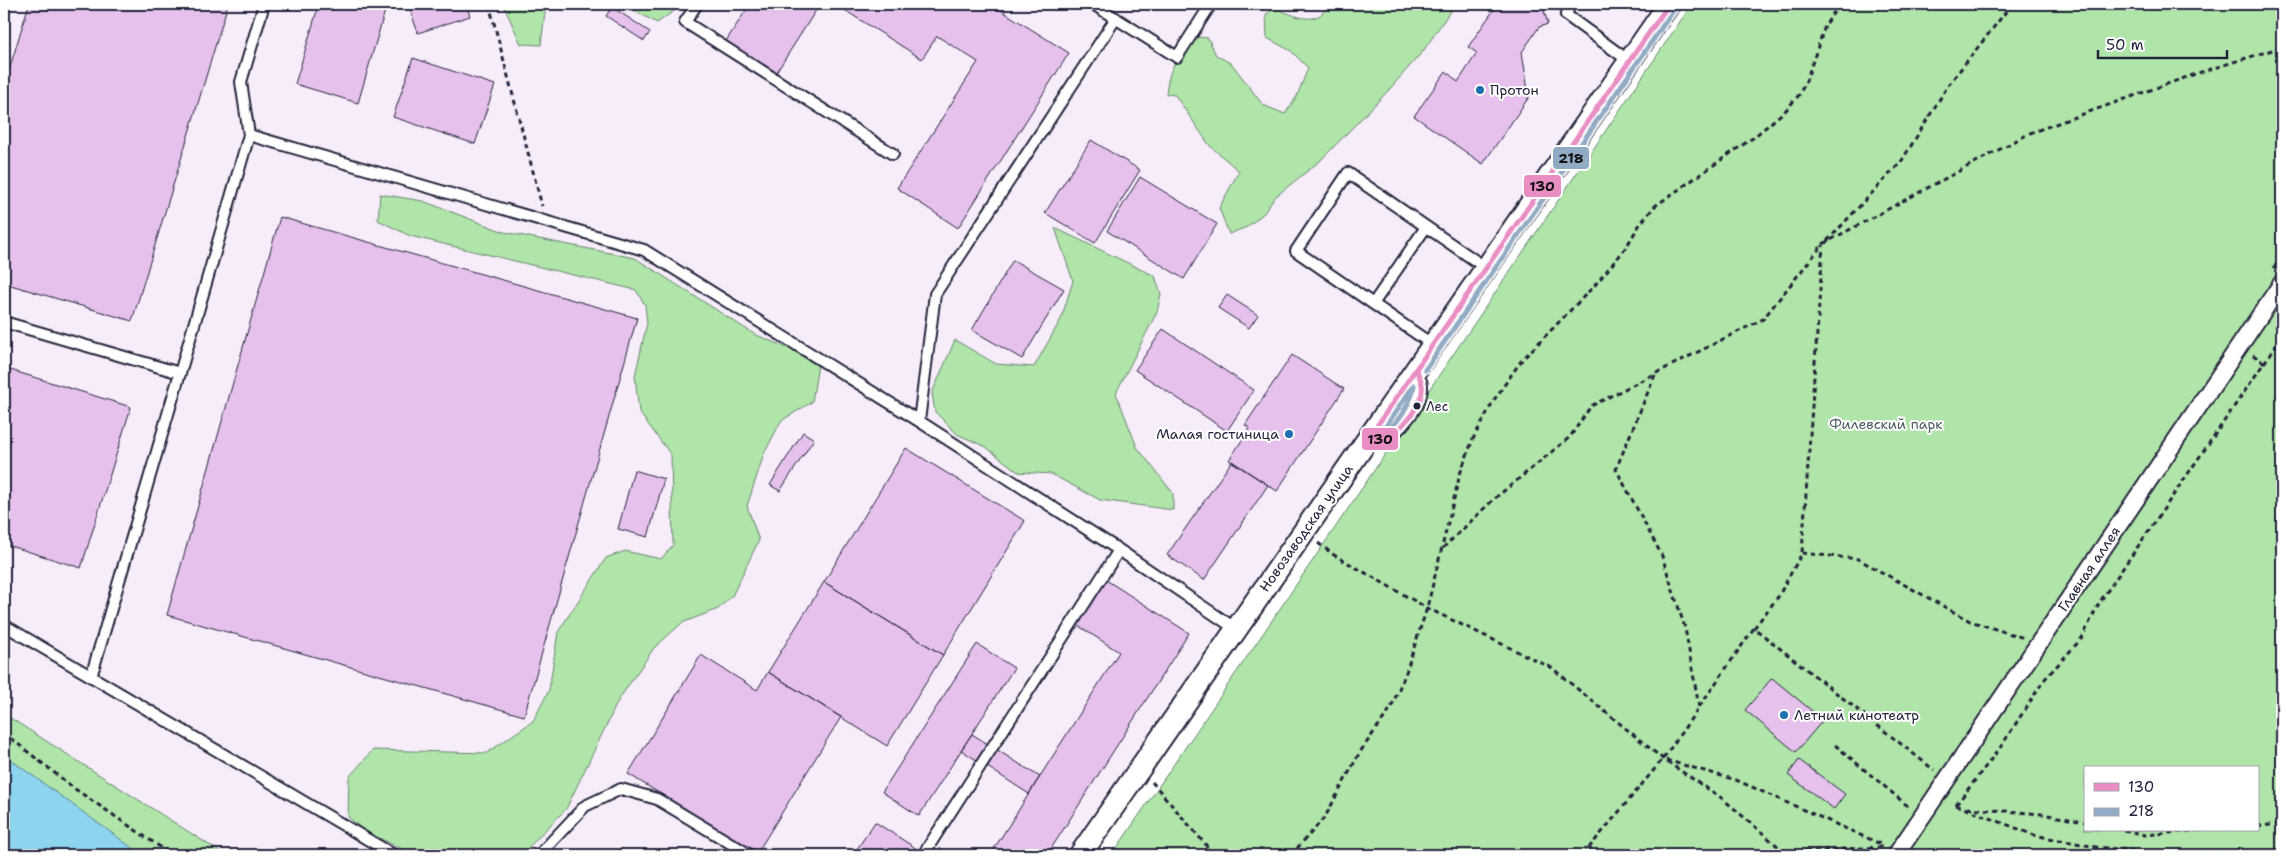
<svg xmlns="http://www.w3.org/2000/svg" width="2286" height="859" font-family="'Shantell Sans',sans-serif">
<rect width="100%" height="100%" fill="#fff"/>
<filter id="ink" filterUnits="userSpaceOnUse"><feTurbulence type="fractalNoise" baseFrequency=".02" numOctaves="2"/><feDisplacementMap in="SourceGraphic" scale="10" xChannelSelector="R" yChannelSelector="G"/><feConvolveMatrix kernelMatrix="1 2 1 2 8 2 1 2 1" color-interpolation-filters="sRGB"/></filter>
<g filter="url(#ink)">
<path fill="#f7ecf9" d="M4 4H1661L1071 855H225L4 714Z"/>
<path fill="#afe5a8" stroke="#688472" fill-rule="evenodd" d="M503 4H546L541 45 521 44Z
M622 4H684L657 23Z
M1328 4H1455L1424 50 1388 91 1320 161 1275 197 1264 213 1247 227 1229 234 1219 208 1239 171 1210 146 1175 95 1166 94C1169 67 1177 54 1198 37L1208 38 1216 55 1232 64 1263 105 1285 114 1297 96 1308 68 1291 51 1267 38 1266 14 1275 8C1293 15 1318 29 1328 4Z
M1692 4H2282V855H1112ZM2085 768H2257V830H2085Z
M380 194 423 201 504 232 635 258 754 334 805 355 818 365 812 402 781 421 764 454 747 506 759 540 732 596 718 609 682 623 654 648 619 699 566 809 521 855H414L363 830 348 817 349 777 373 750 487 753 533 721 549 690 558 632 606 558 625 551 661 559 673 545 671 455 639 412 635 376 647 323 645 305 636 290 410 236 378 220Z
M1055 228 1155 276 1161 294 1157 312 1116 393 1137 447 1173 493V510L1100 500 1051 474 1018 472 986 447 957 434 935 412 932 393 955 340 996 364 1034 367 1061 319 1073 281Z
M4 714 225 855H142L4 755Z"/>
<path fill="#8dd5ef" stroke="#628da7" d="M4 755 142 855H4Z"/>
<path fill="#e5c1ec" stroke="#22223b" d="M29 4H228L132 321 4 283V87Z
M319 4H387L358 103 295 84Z
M408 4H466L470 16 418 33Z
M750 4H820L776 73 726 41Z
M835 4H991L1069 53 958 228 897 188 978 62 937 36 922 59Z
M1501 4H1542L1548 24 1539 27 1522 52 1529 97 1483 164 1414 116 1446 71 1458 82 1477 53 1468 47 1495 8 1497 9Z
M612 7 650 32 644 41 606 16Z
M413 58 495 85 475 144 393 117Z
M1091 140 1140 170 1095 243 1045 213Z
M1140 177 1217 224 1184 279 1107 231Z
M280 217 637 318 524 716 167 615Z
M1013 260 1064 289 1022 359 972 330Z
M1227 295 1258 315 1249 328 1218 308Z
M1163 329 1254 390 1227 431 1135 370Z
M1292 355 1344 389 1277 491 1229 460 1250 428 1245 425Z
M4 368 131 407 81 568 4 544Z
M803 432 814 439 780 491 770 485Z
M906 448 1025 521 943 655 824 582Z
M1232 461 1268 485 1204 580 1167 555Z
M634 470 664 479 648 537 618 529Z
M1106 580 1189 633 1047 855H990L1119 652 1077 625Z
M824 582 943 655 887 746 768 672Z
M977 644 1014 668 919 816 882 792Z
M701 655 757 690 768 672 841 717 757 853 628 774Z
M1772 678 1823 720 1796 752 1745 710Z
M972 734 1040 777 1029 794 961 750Z
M1799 760 1845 794 1834 809 1788 775Z
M875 822 917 849 913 855H853Z"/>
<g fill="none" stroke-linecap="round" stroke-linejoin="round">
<g stroke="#22223b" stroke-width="14">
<path id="service" d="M697 4 685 22 893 154
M1093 4 1177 57 1211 4
M1570 4 1566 15 1629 61
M249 135 241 82 264 4
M1373 304 1426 227
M4 322 180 373 249 135 644 250 919 421 1119 550 1236 629
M1433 345 1296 251 1348 173 1486 268
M919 421 935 294 1116 18
M1370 436 1386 441C1400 429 1423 406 1422 385 1422 381 1418 375 1416 370
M4 625 394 855
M91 677 180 373
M539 855 585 806 621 789 657 799 750 855
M923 855 1119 550"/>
</g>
<g stroke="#22223b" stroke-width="20">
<path id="pedestrian" d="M1896 855 2282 283"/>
</g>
<g stroke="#22223b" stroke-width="25">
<path id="minor" d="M1080 855 1669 4"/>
</g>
<path stroke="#22223b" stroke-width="3" stroke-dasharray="5 4" stroke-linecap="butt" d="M489 4 542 206
M1827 241 1901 162 1949 84 2012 4
M2274 268 2282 256
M2253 355 2265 363
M1655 375 1616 469 1662 556 1685 628 1699 707
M1318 543 1334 555 1427 608 1552 668 1663 759 1723 799 1788 855
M1443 548 1494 499 1570 437 1591 406 1763 319 1823 244 2030 133 2198 73 2282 47
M1802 553 1858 559 1970 621 2024 638
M1754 628 1778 597 1802 553 1823 245
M4 733 75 789 172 855
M1835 745 1909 807
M1666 760 1736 780 1883 845
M1152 782 1206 845 1210 855
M1956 805 2002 745 2044 680 2082 638 2099 603 2282 337
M1956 805 2034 835 2096 847 2159 853 2214 851 2268 855
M1967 808 2042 814 2085 822
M2257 826 2282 824
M2124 830 2145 835 2201 830
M1787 852 1883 847
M1291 855 1325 817 1360 752 1391 708 1406 672 1427 608 1460 474 1473 439 1494 400 1521 361 1595 285 1625 249 1640 224 1655 206 1754 137 1786 110 1799 95 1806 81 1825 26 1839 4
M1583 855 1663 759 1754 628 1934 770"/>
<use href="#service" stroke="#fff" stroke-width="10"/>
<use href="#pedestrian" stroke="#fff" stroke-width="16"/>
<use href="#minor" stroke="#fff" stroke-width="21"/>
<g stroke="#fff" stroke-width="9">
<path id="bus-1" d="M1416 369C1418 374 1421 379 1422 385 1425 406 1400 428 1386 441L1370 436Z
M1416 369 1669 4"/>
</g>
<g stroke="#fff" stroke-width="9">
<path id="bus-2" d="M1425 370 1675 8
M1414 385C1414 398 1395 430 1382 432Z"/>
</g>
<use href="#bus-1" stroke="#e98ec3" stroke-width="5"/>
<use href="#bus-2" stroke="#92abc4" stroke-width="5"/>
</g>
</g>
<g fill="#1f6fb2" stroke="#fff" stroke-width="2">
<circle cx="1480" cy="90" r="5"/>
<circle cx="1289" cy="434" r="5"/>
<circle cx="1784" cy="715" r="5"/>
</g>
<circle fill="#22223b" stroke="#fff" stroke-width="2" cx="1417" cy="406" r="4.5"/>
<g text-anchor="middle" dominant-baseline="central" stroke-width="4" stroke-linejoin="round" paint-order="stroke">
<g font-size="13" fill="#22223b" stroke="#fff" text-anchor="start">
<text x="1426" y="406">Лес</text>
</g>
<g font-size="14" fill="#22223b" stroke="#fff" text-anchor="start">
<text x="1490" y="90">Протон</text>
<text x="1279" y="434" text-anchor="end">Малая гостиница</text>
<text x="1794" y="715">Летний кинотеатр</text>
</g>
<g font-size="14" fill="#4c5c5c" stroke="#fff">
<text x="1886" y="424">Филевский парк</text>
</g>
<g font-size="14" fill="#22223b" stroke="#fff">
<text transform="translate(1306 528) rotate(-55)">Новозаводская улица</text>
<text transform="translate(2089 569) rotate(-56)">Главная аллея</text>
</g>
</g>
<g stroke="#fff" stroke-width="2">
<rect x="1552" y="146" width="38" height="24" rx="5" fill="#92abc4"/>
<rect x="1523" y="174" width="39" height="24" rx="5" fill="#e98ec3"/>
<rect x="1361" y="427" width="38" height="24" rx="5" fill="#e98ec3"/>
</g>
<g font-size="14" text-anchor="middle" font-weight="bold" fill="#111">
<text x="1571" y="163">218</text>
<text x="1542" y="191">130</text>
<text x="1380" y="444">130</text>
</g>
<rect width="2286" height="859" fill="none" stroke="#fff" stroke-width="20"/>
<rect x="10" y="10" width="2266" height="839" fill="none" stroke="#22223b" stroke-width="2" filter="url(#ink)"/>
<rect x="2084" y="766" width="175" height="65" fill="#ffffff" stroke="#a7a7b1"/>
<rect x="2094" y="783" width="25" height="8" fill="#e98ec3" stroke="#a7a7b1"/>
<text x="2128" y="792" font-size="15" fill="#22223b">130</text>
<rect x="2094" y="808" width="25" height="8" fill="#92abc4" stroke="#a7a7b1"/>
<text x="2128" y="816" font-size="15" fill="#22223b">218</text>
<path d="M2098 50v8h129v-8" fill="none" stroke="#22223b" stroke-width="2.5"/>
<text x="2106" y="50" font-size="15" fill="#22223b" stroke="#ffffff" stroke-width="4" paint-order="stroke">50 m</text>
</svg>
